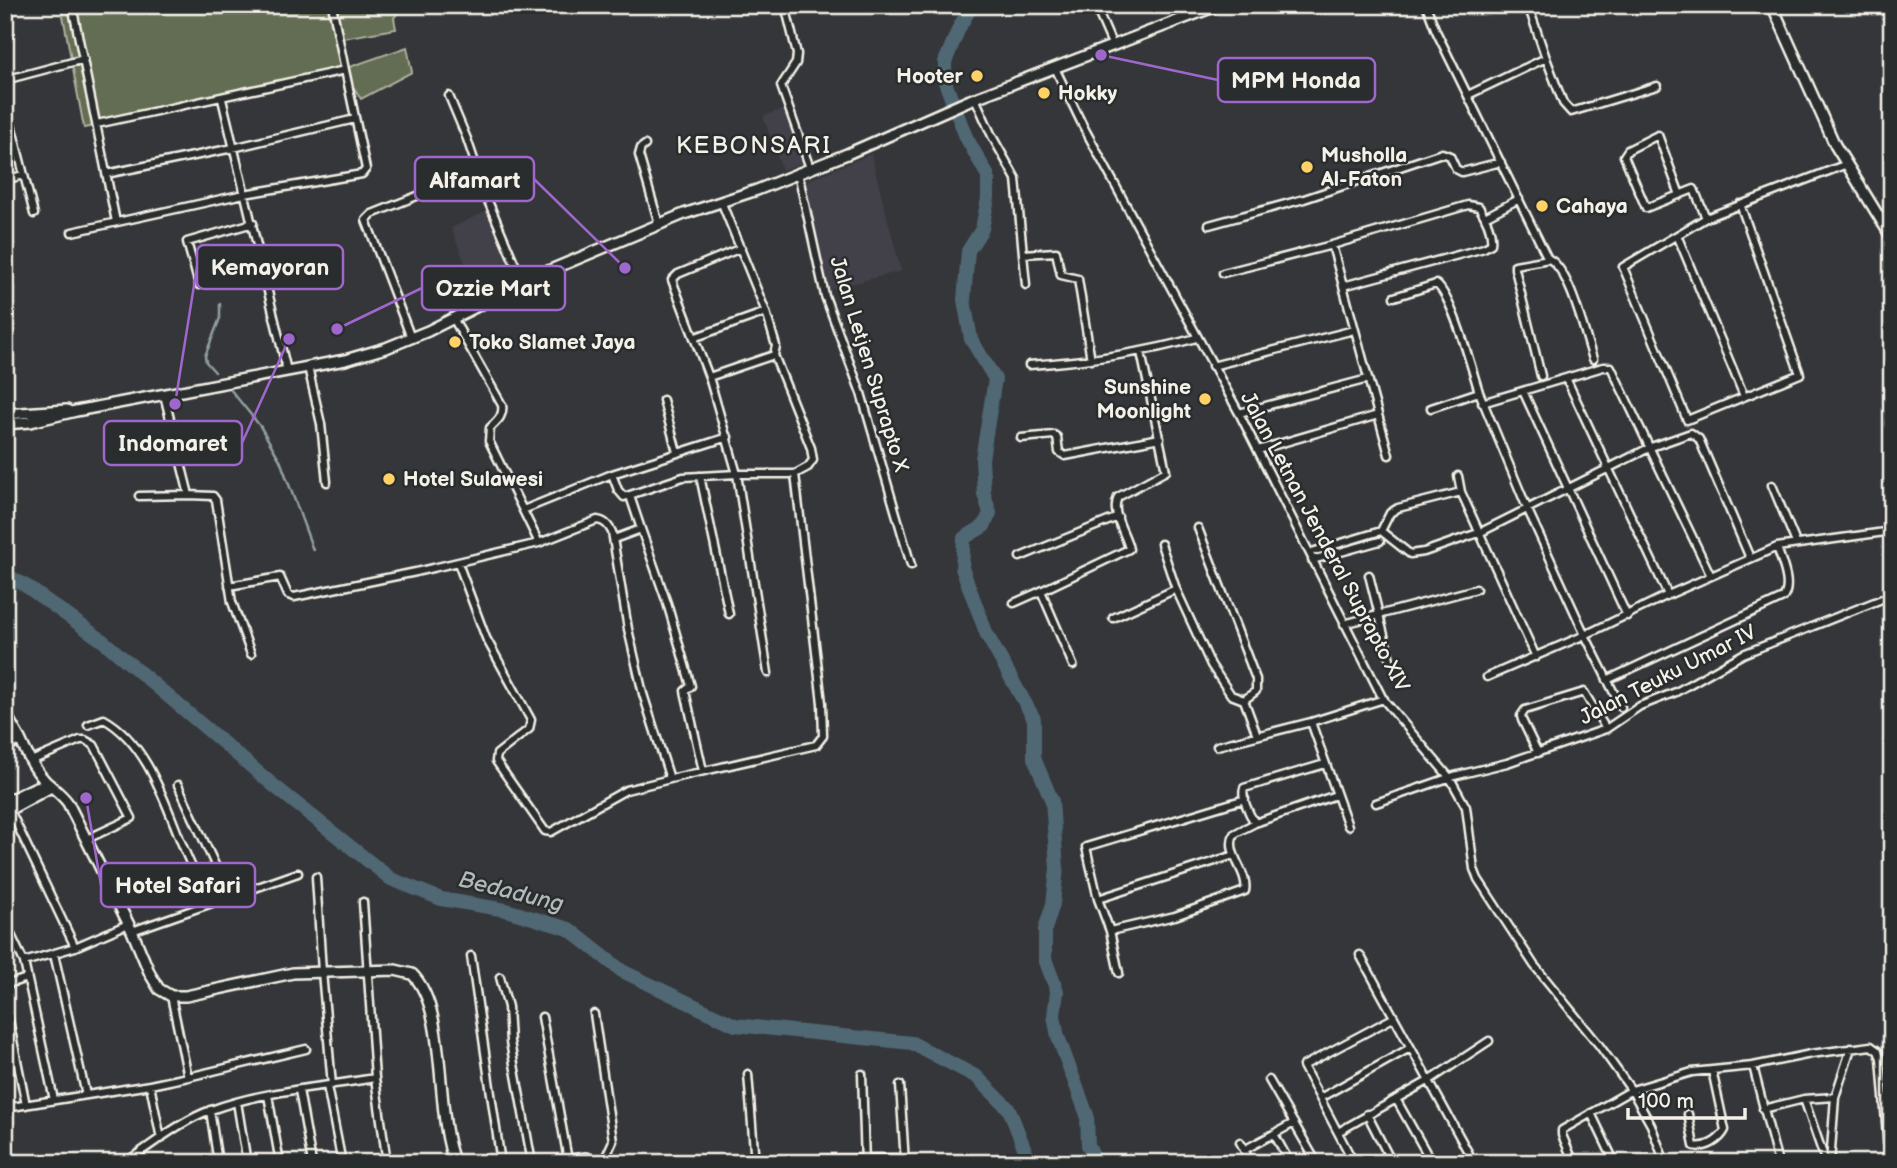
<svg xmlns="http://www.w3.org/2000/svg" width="1897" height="1168" font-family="'Balsamiq Sans',sans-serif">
<rect width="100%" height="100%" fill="#35363a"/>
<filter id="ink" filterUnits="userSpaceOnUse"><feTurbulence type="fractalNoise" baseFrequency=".0143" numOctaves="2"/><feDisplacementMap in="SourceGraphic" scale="14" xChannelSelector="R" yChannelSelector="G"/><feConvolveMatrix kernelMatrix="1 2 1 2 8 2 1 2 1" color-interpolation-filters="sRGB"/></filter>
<g filter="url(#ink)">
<path fill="#424148" d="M784 109 803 163 782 170 763 116Z
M871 154 901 271 828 290 804 182Z
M487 211 516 277 478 295 451 228Z"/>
<path fill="#646d53" stroke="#acaf9e" stroke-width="2" d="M61 5H336L337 9 362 5H403L394 18 396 29 337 39 347 68 407 47 412 72 361 99 346 75 84 128Z"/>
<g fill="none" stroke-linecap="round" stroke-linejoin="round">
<path stroke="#919ea2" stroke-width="2.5" d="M215 372 206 362 205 356 220 318V304
M230 389 260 426 280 460 313 550"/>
<path stroke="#4f6773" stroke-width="14" d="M972 5 959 28 945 62V82L966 137 988 176V198L982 229 968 251 964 300 971 339 995 379 982 459 984 494 990 513 984 526 964 538 962 568 987 635 1034 719V758L1052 801 1057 868 1053 904 1045 929V959L1057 991 1054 1016 1058 1037 1087 1115 1088 1145 1096 1163
M5 574 26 586 103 641 273 785 391 879 441 899 506 910 569 929 622 971 735 1025 912 1043 977 1077 1009 1109 1030 1163"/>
<g stroke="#f4f1e8" stroke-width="11">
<path id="street" d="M72 5 116 222
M332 5 345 70
M785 5 797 54 796 63 781 86 810 168
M1095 5 1112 44
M1426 5 1436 31 1548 259
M1530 11 1546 58
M1055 68 1082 124 1239 413 1383 699 1450 778 1466 807 1474 869 1478 879 1534 965 1599 1045 1632 1091 1651 1125 1665 1163
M5 80 84 59
M1468 95 1546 58 1563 103 1571 112 1657 86
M449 96 467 139 488 201 523 283
M975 98 992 136 1016 179 1023 254 1056 252 1061 275 1078 279 1091 360
M222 99 287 371
M5 101 34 214
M645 145 641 148 639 155 659 224
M798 173 825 296 861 393 911 565
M106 174 233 148 355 119
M5 180 23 175
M1680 195 1658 135 1628 150 1624 156 1646 208 1694 189 1706 218
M1740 204 1800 374 1687 420 1623 267 1706 218 1847 164
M1468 205 1479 207C1486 218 1493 231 1491 244L1484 248 1343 286 1332 245Z
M1485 217 1519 199
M1209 225 1304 199 1442 153 1450 156 1456 169 1462 172 1501 162
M72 232 244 194 362 174 366 169 345 70 97 124
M1677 235 1744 396
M741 248 678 274 672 280 709 377 737 474 768 673
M1023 254 1026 285
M1223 273 1332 245
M199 285 187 242 253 223
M1343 286 1389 455
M1394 297 1436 284C1452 295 1472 370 1479 392L1431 408
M453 318 502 405C504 416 497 421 490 428L489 441 539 543 597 520C605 521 608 525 612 532L628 629 643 694 670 779 816 745 823 736 822 703 795 474 808 467 813 460 811 448 774 355 776 346 766 312 721 201
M696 337 766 312
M411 338 366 220 372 214 422 194
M1029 365C1086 361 1141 354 1196 338
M1212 366 1354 330
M308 367 321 424 327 482
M1541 376 1515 269V265L1549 259C1570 269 1585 336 1593 359
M709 377 774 355
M1566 378 1668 595
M1523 391 1627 616
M1479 392 1527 508 1585 635 1621 707
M164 395 189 495 213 496 216 500 232 602 251 654
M663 400 677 452
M1482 403 1603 367H1611L1711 576
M1239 413 1368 379
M1021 438 1054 435 1057 437 1059 452 1065 456 1160 438
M1258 450 1378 415
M612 474 618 490 624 497 683 477 737 474H795
M700 476 729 614
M1458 476 1461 492 1536 657
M1772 485 1796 543
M139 496 189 495
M630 496 641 529
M523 510 612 474 728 437
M1198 528 1256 679V691L1244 700
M1381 531 1390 513 1398 508 1461 492
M614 539 641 529 667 603 691 686 685 691 703 771
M1161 544 1176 589 1211 665 1231 695 1244 700 1257 735
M1315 551 1381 531 1410 554 1424 552 1481 532 1651 447 1691 433 1699 439 1750 558
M1020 557 1118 517
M1312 560 1380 541
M458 563 486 638 531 720 529 729 497 754 496 761 545 831 551 832 626 790 670 779
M1369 575 1390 659
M229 586 280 577 288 595 294 597 416 572 539 543
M1014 603 1041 591
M1113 618 1176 589
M1344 624 1476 589
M1073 665 1041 591 1129 549C1126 533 1110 514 1118 497L1166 471 1141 352
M1487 677 1585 635 1668 595 1777 547 1892 531
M1607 680 1783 598C1793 585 1781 561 1777 547
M1311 722 1348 826
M88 725 104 719C153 746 169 819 191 865 197 878 205 890 211 903
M1217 746 1311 722 1384 699
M1538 753 1522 720 1521 716 1525 710 1584 692 1606 729
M31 761 80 740H85L94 745 132 818 87 839
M1325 764 1244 788C1241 798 1249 814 1255 823L1336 795
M178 785 230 897
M1376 803 1454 776 1507 763 1606 729 1640 706 1676 692 1743 654 1892 595
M8 806 75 947
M316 877 322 972 332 1085
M1098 899 1234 855
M363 902 375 1078 387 1163
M5 922 24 962 75 947 128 924
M132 931 298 873
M1110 931 1175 916 1245 891C1249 872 1225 854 1234 834L1255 823
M54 954 86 1095
M1360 955 1474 1163
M471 956 501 1163
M24 962 54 1100
M1119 973 1110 931 1098 899 1086 847 1245 799
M500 977 508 1007 510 1042 532 1163
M5 985 27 978
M5 1000 26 1105
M594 1014 613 1141 603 1163
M542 1017 568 1160
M1753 1066 1778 1163
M748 1074 755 1163
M862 1074 865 1163
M188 1077 306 1049
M1269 1080 1317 1163
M150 1085 161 1139
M900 1085 905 1163
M327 1086 342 1163
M299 1090 312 1163
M268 1095 280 1163
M1320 1098 1410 1048
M1396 1099 1432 1163
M1804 1099 1826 1163
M237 1102 247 1163
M5 1108 150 1085 188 1077 171 996
M1763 1109 1804 1099 1835 1097
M210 1110 218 1163
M1591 1113 1615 1163
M1367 1114 1392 1163
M1688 1114 1694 1146C1706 1149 1720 1140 1725 1130L1712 1070
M1338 1132 1430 1080 1489 1041
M1274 1134 1290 1163
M1240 1142 1251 1163
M1244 1150 1294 1123
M1208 1161 1209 1163
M124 1163C152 1145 180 1121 211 1110 263 1091 321 1087 375 1078
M802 1163 825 1159 905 1158
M1354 1163 1303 1066 1393 1018
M1574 1163 1562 1135V1130L1632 1090 1692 1072 1753 1066 1811 1054 1871 1046 1878 1051 1881 1058 1889 1163
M1830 1163 1835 1097 1851 1048"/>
</g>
<g stroke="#f4f1e8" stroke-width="14">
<path id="secondary" d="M1772 5 1835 145 1892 238
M5 414 67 410
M5 424 30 422 76 411 345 360 386 348 428 331 541 274 684 214 757 190 847 154 970 100 1219 5
M5 713 20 739
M5 747 20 739C27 755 37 776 52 787 58 792 63 796 68 803L132 931 150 974 159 989 171 996H186L293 973 395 970 412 974C449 1010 434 1115 455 1163
M5 802 36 787 49 786
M5 812 51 787
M551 1163 586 1158 599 1163"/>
</g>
<g stroke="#f4f1e8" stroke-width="18">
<path id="highway" d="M5 1154 11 1163"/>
</g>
<use href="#street" stroke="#2a2d2e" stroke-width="6"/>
<use href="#secondary" stroke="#2a2d2e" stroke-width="9"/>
<use href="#highway" stroke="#2a2d2e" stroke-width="12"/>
</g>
</g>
<g fill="#ffd166" stroke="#2a2d2e" stroke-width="2.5">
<circle cx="977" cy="76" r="7"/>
<circle cx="1044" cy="93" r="7"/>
<circle cx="1307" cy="167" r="7"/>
<circle cx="1542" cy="206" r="7"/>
<circle cx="455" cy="342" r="7"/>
<circle cx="1205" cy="399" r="7"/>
<circle cx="389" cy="479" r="7"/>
</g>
<g text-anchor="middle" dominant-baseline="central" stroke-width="5" stroke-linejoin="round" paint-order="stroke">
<g font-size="21" font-weight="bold" fill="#f4f1e8" stroke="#2a2d2e" text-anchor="start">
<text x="963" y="76" text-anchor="end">Hooter</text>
<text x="1058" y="93">Hokky</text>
<text x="1321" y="155">Musholla<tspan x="1321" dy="24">Al-Faton</tspan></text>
<text x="1556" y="206">Cahaya</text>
<text x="469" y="342">Toko Slamet Jaya</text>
<text x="1191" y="387" text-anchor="end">Sunshine<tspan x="1191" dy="24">Moonlight</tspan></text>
<text x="403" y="479">Hotel Sulawesi</text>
</g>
<g font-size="21" fill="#f4f1e8" stroke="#2a2d2e">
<text transform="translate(869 364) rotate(73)">Jalan Letjen Suprapto X</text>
<text transform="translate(1325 542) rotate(62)">Jalan Letnan Jenderal Suprapto XIV</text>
<text transform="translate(1668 675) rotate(-27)">Jalan Teuku Umar IV</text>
</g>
<g font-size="23" font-style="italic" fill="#b2bab9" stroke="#2a2d2e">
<text transform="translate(511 892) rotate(14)">Bedadung</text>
</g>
<g font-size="24" letter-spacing="2" fill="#f4f1e8" stroke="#2a2d2e">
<text x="754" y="145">KEBONSARI</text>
</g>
</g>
<path fill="none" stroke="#9f67cb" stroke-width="2.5" d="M1101 55L1218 80M625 268L534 179M175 404L197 267M337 329L422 288M289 339L242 443M86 798L101 885"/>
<g fill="#9f67cb" stroke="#2a2d2e" stroke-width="2.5">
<circle cx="1101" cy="55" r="7"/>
<circle cx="625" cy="268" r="7"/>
<circle cx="175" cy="404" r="7"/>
<circle cx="337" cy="329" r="7"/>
<circle cx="289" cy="339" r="7"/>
<circle cx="86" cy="798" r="7"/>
</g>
<g fill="#2a2d2e" stroke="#9f67cb" stroke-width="2.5">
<rect x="1218" y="58" width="157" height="44" rx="7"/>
<rect x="415" y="157" width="119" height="44" rx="7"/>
<rect x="197" y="245" width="146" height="44" rx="7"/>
<rect x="422" y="266" width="143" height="44" rx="7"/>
<rect x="104" y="421" width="138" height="44" rx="7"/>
<rect x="101" y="863" width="154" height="44" rx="7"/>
</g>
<g font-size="23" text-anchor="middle" font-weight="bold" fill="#f4f1e8">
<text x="1296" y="88">MPM Honda</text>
<text x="475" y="188">Alfamart</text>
<text x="270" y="275">Kemayoran</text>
<text x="493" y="296">Ozzie Mart</text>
<text x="173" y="451">Indomaret</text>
<text x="178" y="893">Hotel Safari</text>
</g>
<rect width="1897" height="1168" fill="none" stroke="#2a2d2e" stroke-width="28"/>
<rect x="14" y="14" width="1869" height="1140" fill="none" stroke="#f4f1e8" stroke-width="2.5" filter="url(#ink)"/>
<path d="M1628 1108v10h117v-10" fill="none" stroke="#f4f1e8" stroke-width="3.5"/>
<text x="1638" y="1108" font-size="21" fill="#f4f1e8" stroke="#2a2d2e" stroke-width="5" paint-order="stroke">100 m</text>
</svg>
